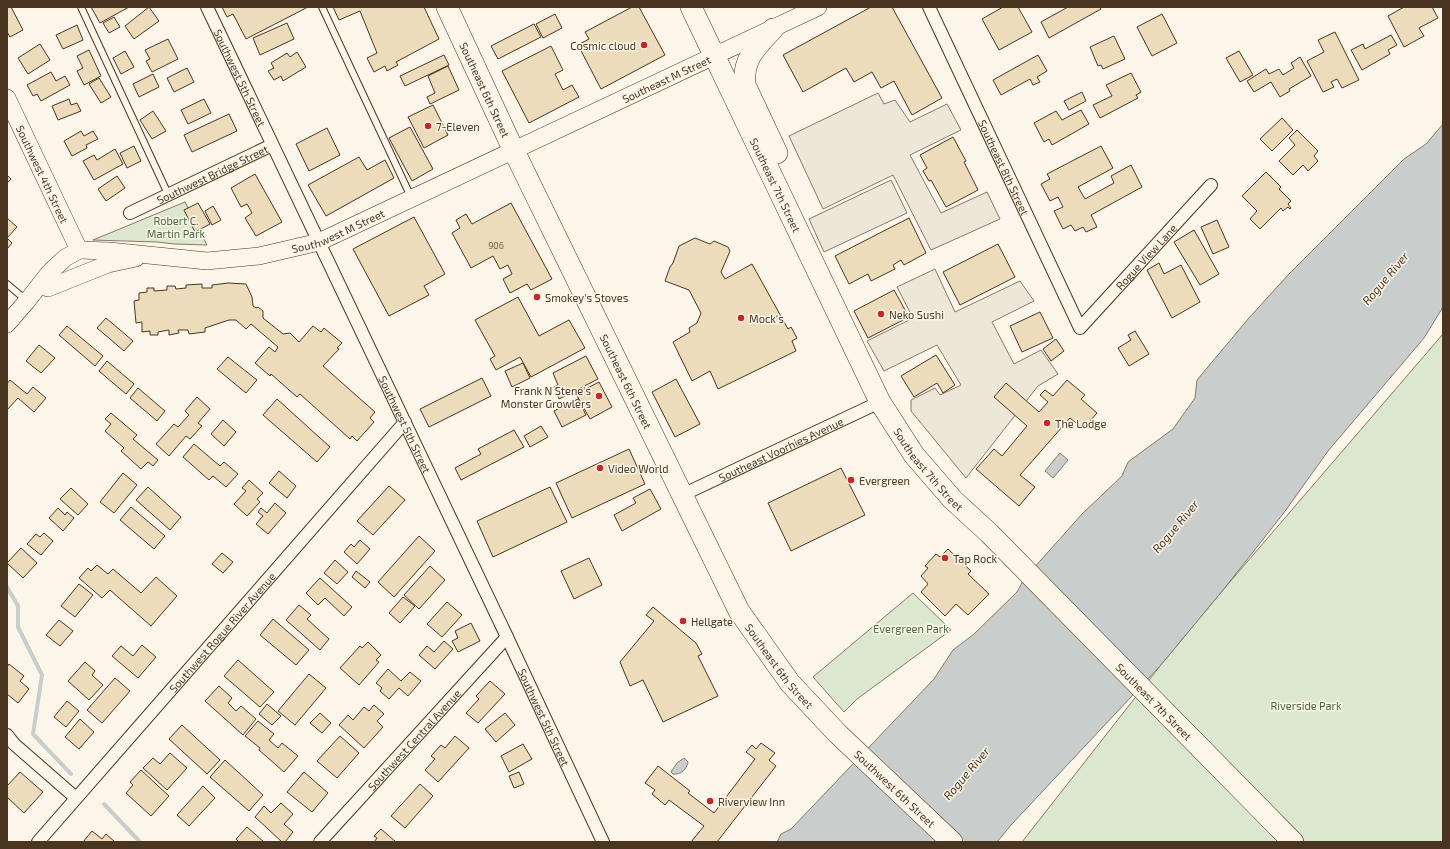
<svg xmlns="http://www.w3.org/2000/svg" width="1450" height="849" font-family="'Exo 2',sans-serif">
<rect width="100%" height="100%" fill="#fbf6e9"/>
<path fill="#dce7d0" stroke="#887966" d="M185 202 207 245 175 244 156 242 93 240Z
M1443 334V842H1022L1160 666 1223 590Z
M913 593 951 630 857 699 844 712 813 677Z"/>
<path fill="#ede7d9" stroke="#887966" d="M878 93 884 104 895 100 910 122 947 104 961 130 910 155 941 213 987 192 1000 219 931 250 893 175 823 209 789 136Z
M891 180 907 213 824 252 809 219Z
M935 269 955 312 1020 281 1034 301 992 322 1014 364 1041 350 1058 374 1038 386 966 478 911 411V400L935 388 940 395 961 385 937 345 884 371 867 341 913 318 897 287Z"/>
<path fill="#c9cecd" stroke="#887966" d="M1443 124V307L1424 338 1328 451 1283 514 1223 590 1160 666 1011 825 997 842H777L781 834 791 829 934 679 953 650 974 634 1017 592 1024 579 1082 514 1122 476 1128 462 1173 429 1195 398 1197 380 1248 319 1289 274 1404 159 1426 144Z
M1060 453 1068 460 1053 478 1045 471Z
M684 758 688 762C687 769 681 775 673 774L671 772 677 763Z"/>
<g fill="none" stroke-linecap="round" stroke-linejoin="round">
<path stroke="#c9cecd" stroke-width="4" d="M7 587 18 606V627L42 675 33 734 71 774
M104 804 140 842"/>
</g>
<path fill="#ecdcbc" stroke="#4a3520" d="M7 7H11L23 30 10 37 7 32Z
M91 7H129L100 23Z
M149 7 159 21 134 39 125 26Z
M222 7H308L246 39 233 14 227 17Z
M333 7H424L439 39 396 62 398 65 387 71 385 66 374 72 367 58 377 53 360 11 339 20Z
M632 7H639L665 55 601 89 578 45 589 39 585 32Z
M871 7H892L942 98 912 115 894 81 881 88 872 72 854 82 846 68 803 92 783 55Z
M1003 7H1018L1032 32 999 50 982 19Z
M1068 7H1100L1101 9 1049 38 1041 22Z
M1404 7H1432L1438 18 1419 28 1424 36 1404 47 1388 16Z
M555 14 562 28 543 38 536 24Z
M1162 14 1177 43 1152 56 1137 27Z
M114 17 120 27 109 33 103 23Z
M287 23 294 39 260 55 253 38Z
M534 24 541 37 498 59 491 46Z
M77 25 83 40 63 49 56 35Z
M1335 32 1359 80 1342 88 1337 79 1331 82 1334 87 1323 92 1307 61 1324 52 1318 40Z
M1391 35 1397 45 1388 50 1390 54 1362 70 1351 50 1363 44 1365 49Z
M1114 36 1125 59 1103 69 1101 65 1098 66 1090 47Z
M168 39 178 59 152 72 146 61 150 59 145 50Z
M40 44 50 60 28 74 18 58Z
M551 46 563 70 555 74 563 90 572 85 579 97 529 123 502 71Z
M89 50 101 76 84 85 77 71 83 68 77 56Z
M125 51 134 67 121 74 113 58Z
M1239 51 1253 75 1240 82 1226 58Z
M297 52 306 67 283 81 281 76 274 80 268 71 274 68 271 63 287 53 290 57Z
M444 55 449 65 405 86 400 76Z
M1038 55 1047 71 1037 77 1040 82 1033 85 1030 79 1001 95 993 80Z
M1300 57 1311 76 1289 89 1290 91 1280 97 1271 82 1254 92 1247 81 1266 69 1269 74 1279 69 1283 75 1294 68 1291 63Z
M448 66 459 90 430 104 427 97 435 93 428 76Z
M187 68 194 82 174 92 167 78Z
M51 72 56 81 65 76 70 85 41 101 37 94 33 96 27 85Z
M1131 73 1141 92 1136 95 1138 98 1100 118 1093 105 1112 96 1106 85Z
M153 74 159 87 139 97 133 84Z
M99 78 111 97 101 103 89 84Z
M1082 92 1086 101 1069 110 1064 101Z
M69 99 71 105 77 103 81 111 58 120 52 106Z
M204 99 211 113 188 124 181 110Z
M433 105 448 135 424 148 408 117Z
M1081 110 1089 124 1052 145 1049 139 1044 142 1034 123 1056 111 1062 120Z
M153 111 166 131 152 139 140 120Z
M229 114 237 131 192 152 184 135Z
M1282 118 1293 130 1272 151 1260 139Z
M410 127 433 169 412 181 389 138Z
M327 128 340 155 309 171 296 144Z
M1297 130 1318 151 1314 156 1318 161 1308 171 1303 165 1293 175 1279 161 1295 145 1289 138Z
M81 131 84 136 93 131 98 139 86 145 87 148 72 156 64 141Z
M953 137 966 161 964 162 978 190 946 207 931 180 929 181 923 171 927 168 920 155Z
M134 146 141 161 127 168 120 153Z
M1101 146 1113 168 1078 187 1085 199 1114 183 1111 176 1131 165 1142 187 1091 215 1097 227 1086 232 1083 227 1075 231 1071 225 1063 229 1054 211 1063 207 1058 197 1050 201 1041 184 1050 179 1047 174Z
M115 149 123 164 94 180 83 161 94 155 97 160Z
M359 157 367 170 385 160 394 178 326 216 308 185Z
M1266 172 1281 187 1279 189 1291 201 1288 204 1291 208 1290 209 1288 207 1283 211 1281 208 1260 229 1250 219 1257 211 1242 196Z
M255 174 282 222 256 236 245 218 252 213 247 204 241 207 231 188Z
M7 175 11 179 7 183Z
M117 176 125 188 106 201 98 189Z
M198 203 210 224 195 232 184 210Z
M511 203 552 279 531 290 527 284 510 293 503 279 512 274 508 265 500 269 493 256 471 268 452 233 460 228 456 220 466 214 472 224Z
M213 206 221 220 212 225 205 211Z
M414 217 445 274 424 286 429 295 389 316 353 249Z
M7 218 17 227 7 238 12 243 7 249Z
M909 218 926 253 904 265 901 260 893 265 895 269 871 281 868 274 849 284 835 256Z
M1217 220 1229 247 1213 254 1201 227Z
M1194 230 1219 274 1200 285 1174 242Z
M695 238 710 244 714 241 728 247 730 251 721 272 725 279 752 264 788 329 791 327 797 338 792 341 796 351 718 389 710 371 692 381 673 342 690 332 689 328 697 323 701 313 689 290 665 281 670 267 673 263 679 246Z
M998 244 1015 277 960 305 943 272Z
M1159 263 1164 274 1181 265 1200 302 1172 318 1147 270Z
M228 283 246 284 252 297 253 306 256 308 258 307 263 311V318L283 334 290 333 299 342 313 326 321 332 324 328 342 343 337 348 339 349 323 366 375 412 370 418 374 422 357 441 352 436 350 439 300 394 297 397 271 374 270 376 255 363 269 347 275 352 278 347 251 324 246 329 236 320H229L205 328V332L189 334 188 330H178L179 333 169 335V330L158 332V335H150V331L142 332V322L136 323 134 301 139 300V293L147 292V288H154V291L167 290V286H175L176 289 186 288V285L202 284V288H212V285Z
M894 290 909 317 868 338 854 311Z
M518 297 539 336 569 320 585 348 531 377 520 357 496 370 490 359 495 356 475 320Z
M1040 312 1053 338 1022 352 1010 326Z
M106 318 133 341 124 351 97 328Z
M67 326 103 356 95 366 59 335Z
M1135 331 1149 354 1129 366 1118 348 1131 340 1128 335Z
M1056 339 1064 351 1051 361 1043 349Z
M39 345 55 358 41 373 26 361Z
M936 355 955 385 943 393 937 383 914 397 901 376Z
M586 356 598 379 559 399 554 387 558 385 553 373Z
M228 357 257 380 246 393 217 369Z
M107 361 134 384 126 394 99 371Z
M523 363 530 378 512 387 505 371Z
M482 378 491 396 429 427 420 409Z
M676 379 700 424 675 437 652 392Z
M10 380 27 394 33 387 46 398 34 412 18 398 7 410V384Z
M1067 380 1085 395 1081 399 1097 413 1083 429 1070 418 1020 475 1035 487 1019 506 976 469 994 449 1002 456 1027 426 994 397 1006 383 1039 412 1048 402 1040 395 1045 390 1053 396Z
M599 382 612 407 590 419 576 394Z
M138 388 165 411 157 421 130 398Z
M197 397 210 409 198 423 202 426 190 439 186 436 169 456 156 444 174 424 178 427 189 415 185 411Z
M277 399 330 447 317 462 263 415Z
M578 399 586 415 562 427 554 411Z
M111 413 137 435 133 439 158 460 153 466 148 462 141 469 121 451 124 448 105 431 111 424 105 419Z
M223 420 236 432 224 446 211 434Z
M541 426 548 437 530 447 524 436Z
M514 430 524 447 461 480 455 468 481 454 478 449Z
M194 444 220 466 224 462 238 474 226 487 213 476 209 480 183 457Z
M629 449 645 484 572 518 556 483Z
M841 468 865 515 791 551 768 503Z
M279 471 296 486 287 498 269 483Z
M123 473 137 485 114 513 100 502Z
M249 480 263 493 257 499 260 502 247 516 234 504 246 491 242 488Z
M389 486 405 500 373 535 357 521Z
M148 487 181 517 170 530 136 500Z
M550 487 567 522 493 557 477 521Z
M71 488 88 504 78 515 60 499Z
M650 489 661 509 622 531 614 515 636 503 633 498Z
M275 503 286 513 268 534 256 524 263 516 258 512 261 508 267 513Z
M131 507 165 536 154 549 120 520Z
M58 508 65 515 67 512 74 518 63 531 49 518Z
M44 533 53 541 41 555 27 544 36 534 40 537Z
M419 536 435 551 394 597 378 582Z
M360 540 370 549 357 564 344 552 351 544 354 547Z
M21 548 37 563 23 578 7 563Z
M948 549 971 571 968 574 989 594 968 615 956 604 945 616 921 592 928 584 921 576 928 568 925 566 936 554 940 557Z
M222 553 233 562 223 573 212 564Z
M589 558 602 585 574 599 561 571Z
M335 560 348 572 337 584 324 573Z
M97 565 108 574 113 569 141 593 156 577 177 596 151 626 110 590 102 598 79 578 88 568 91 571Z
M430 566 445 580 419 609 404 595Z
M356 571 370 582 365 588 352 577Z
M320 578 352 607 344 616 325 598 318 605 306 593Z
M79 584 93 595 75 617 61 606Z
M403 597 415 606 400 623 389 613Z
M447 602 462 615 442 637 427 624Z
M299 605 311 615 307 619 329 639 320 650 286 620Z
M653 607 696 643 702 654 698 656 718 696 663 722 643 680 630 686 620 662 654 621 646 615Z
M273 619 309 650 296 665 260 635Z
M59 620 73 631 60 646 46 635Z
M471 623 480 641 458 652 452 641 458 638 455 631Z
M444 641 453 649 435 669 419 655 427 646 434 652Z
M368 642 381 655 376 660 379 662 359 685 340 668 360 646 362 648Z
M142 645 156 657 138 678 112 656 121 646 133 656Z
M238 660 274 692 260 707 224 676Z
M85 662 95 671 92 675 103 685 89 700 68 681Z
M9 664 24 676 20 681 29 689 18 703 7 694V667Z
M388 669 401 681 410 672 421 681 408 696 399 688 389 699 380 691 382 688 376 683Z
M309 674 326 688 295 725 278 711Z
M115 678 130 691 102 723 87 710Z
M490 681 505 694 478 723 466 713 479 699 476 696Z
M219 686 232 698 228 703 236 711 241 706 256 719 243 735 205 701Z
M67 701 79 711 66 727 54 717Z
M267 704 281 716 272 725 259 714Z
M374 705 384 714 377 721 383 727 364 748 339 725 348 715 353 720 364 707 369 711Z
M320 713 331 723 322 733 310 723Z
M505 713 515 725 496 742 485 729Z
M80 719 94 732 79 749 65 737Z
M258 721 274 734 269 740 278 748 282 743 298 756 284 772 259 750 260 748 245 736Z
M182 725 220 760 207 774 169 739Z
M340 736 359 753 337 778 317 761Z
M455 736 469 748 438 782 425 770 435 759 431 756 441 745 445 748Z
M761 743 775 753 769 760 776 766 717 842H691L704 826 669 800 665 805 652 794 655 790 645 783 658 766 690 791 688 793 714 813 755 759 746 752 752 745 756 749Z
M523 744 532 759 509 772 501 756Z
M170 753 187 768 167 790 143 768 153 758 160 764Z
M225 760 263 795 249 811 210 777Z
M141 770 169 796 151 816 126 793 133 785 130 782Z
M20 772 43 792 24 813 7 797V786Z
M304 772 328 793 312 812 287 792Z
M519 772 524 784 514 788 509 776Z
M420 784 433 796 405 828 391 816Z
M203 786 215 798 189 826 177 815Z
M281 803 293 814 284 824 293 832 285 842H282L255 817 264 806 271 813Z
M247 827 264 842H239L236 839Z
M381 829 396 842H374L377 838 374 836Z
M92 831 102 839 106 834 115 842H83Z"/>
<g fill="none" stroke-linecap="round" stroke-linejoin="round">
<g stroke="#4a3520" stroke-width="8">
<path id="lane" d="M81 7 168 194
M322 7 411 197
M7 284 26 300"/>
</g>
<g stroke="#4a3520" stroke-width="14">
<g id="street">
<path id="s1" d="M207 7 507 637 603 842"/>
<path id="s2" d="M929 7 1080 328 1211 185"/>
<path id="s3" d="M130 213 272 145"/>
<path id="s4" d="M682 495 880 402"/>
<path d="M7 735 14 744 76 798"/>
<path id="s5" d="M38 842 405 422"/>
<path id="s6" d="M320 842 507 637"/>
</g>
</g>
<g stroke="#4a3520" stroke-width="18">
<g id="secondary">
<path id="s7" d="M7 98 79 250"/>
<path id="s8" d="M79 250 109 251 207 261 259 256 319 242 818 7"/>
<path d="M48 288 108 264 136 258"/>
<path d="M7 324 27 301 49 273 65 258 79 250"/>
</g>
</g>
<g stroke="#4a3520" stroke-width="22">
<g id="highway">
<path id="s9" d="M447 7 514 151 739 611 790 683 838 734 952 842"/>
<path id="s10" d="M691 7 880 402 914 455 953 500 989 533 1293 842"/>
<path d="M773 29C757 46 742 59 745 85L777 153"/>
</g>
</g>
<use href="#lane" stroke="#fbf6e9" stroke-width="6"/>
<use href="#street" stroke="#fbf6e9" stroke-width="12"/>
<use href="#secondary" stroke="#fbf6e9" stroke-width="17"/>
<use href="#highway" stroke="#fbf6e9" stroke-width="21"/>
</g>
<g fill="#c62828" stroke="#fbf6e9" stroke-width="1.5">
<circle cx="644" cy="45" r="4"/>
<circle cx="428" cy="126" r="4"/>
<circle cx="537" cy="297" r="4"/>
<circle cx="881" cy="314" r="4"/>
<circle cx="741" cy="318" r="4"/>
<circle cx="599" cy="396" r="4"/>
<circle cx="1047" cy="423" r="4"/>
<circle cx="600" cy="468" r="4"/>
<circle cx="851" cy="480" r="4"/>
<circle cx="945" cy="558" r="4"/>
<circle cx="683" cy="621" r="4"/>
<circle cx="710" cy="801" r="4"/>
</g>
<g text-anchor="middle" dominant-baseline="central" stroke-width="3" stroke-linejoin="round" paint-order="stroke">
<g font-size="9" fill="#725f47">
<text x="496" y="245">906</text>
</g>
<g font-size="11" fill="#4a3520" stroke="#fbf6e9" text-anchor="start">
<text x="636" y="45" text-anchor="end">Cosmic cloud</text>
<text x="436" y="126">7-Eleven</text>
<text x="545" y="297">Smokey's Stoves</text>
<text x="889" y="314">Neko Sushi</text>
<text x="749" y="318">Mock's</text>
<text x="591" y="390" text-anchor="end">Frank N Stene's<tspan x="591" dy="13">Monster Growlers</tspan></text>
<text x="1055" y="423">The Lodge</text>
<text x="608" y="468">Video World</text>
<text x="859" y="480">Evergreen</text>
<text x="953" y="558">Tap Rock</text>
<text x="691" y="621">Hellgate</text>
<text x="718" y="801">Riverview Inn</text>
</g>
<g font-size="11" fill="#4a3520" stroke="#fbf6e9">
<text stroke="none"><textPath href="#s1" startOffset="78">Southwest 5th Street</textPath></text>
<text stroke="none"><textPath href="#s8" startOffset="626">Southeast M Street</textPath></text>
<text stroke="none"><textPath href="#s9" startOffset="91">Southeast 6th Street</textPath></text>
<text stroke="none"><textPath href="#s2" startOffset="177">Southeast 8th Street</textPath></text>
<text stroke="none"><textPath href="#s7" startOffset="84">Southwest 4th Street</textPath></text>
<text stroke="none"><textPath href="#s3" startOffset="91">Southwest Bridge Street</textPath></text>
<text stroke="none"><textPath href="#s10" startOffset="197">Southeast 7th Street</textPath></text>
<text stroke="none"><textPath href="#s8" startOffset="264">Southwest M Street</textPath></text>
<text stroke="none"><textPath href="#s2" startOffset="452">Rogue View Lane</textPath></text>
<text stroke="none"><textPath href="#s9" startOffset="415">Southeast 6th Street</textPath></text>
<text stroke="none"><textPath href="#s1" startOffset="462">Southwest 5th Street</textPath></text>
<text stroke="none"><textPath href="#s4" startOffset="109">Southeast Voorhies Avenue</textPath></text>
<text stroke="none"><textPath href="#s10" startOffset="521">Southeast 7th Street</textPath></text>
<text stroke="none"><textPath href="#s5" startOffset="279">Southwest Rogue River Avenue</textPath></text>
<text stroke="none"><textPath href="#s9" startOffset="739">Southeast 6th Street</textPath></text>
<text stroke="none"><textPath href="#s10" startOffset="845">Southeast 7th Street</textPath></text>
<text stroke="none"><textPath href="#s1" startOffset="786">Southwest 5th Street</textPath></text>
<text stroke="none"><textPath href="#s6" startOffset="139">Southwest Central Avenue</textPath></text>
<text stroke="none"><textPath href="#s9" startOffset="908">Southwest 6th Street</textPath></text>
</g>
<g font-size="11" fill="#436837" stroke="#fbf6e9">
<text x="176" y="220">Robert C.<tspan x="176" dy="13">Martin Park</tspan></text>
<text x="911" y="628">Evergreen Park</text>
<text x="1306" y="705">Riverside Park</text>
</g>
<g font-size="12" font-style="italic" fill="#4a3520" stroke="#fbf6e9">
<text transform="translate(1385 278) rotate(-50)">Rogue River</text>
<text transform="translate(1175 526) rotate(-50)">Rogue River</text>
<text transform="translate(966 773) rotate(-50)">Rogue River</text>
</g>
</g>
<rect width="1450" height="849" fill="none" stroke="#4a3520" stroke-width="16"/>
</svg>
